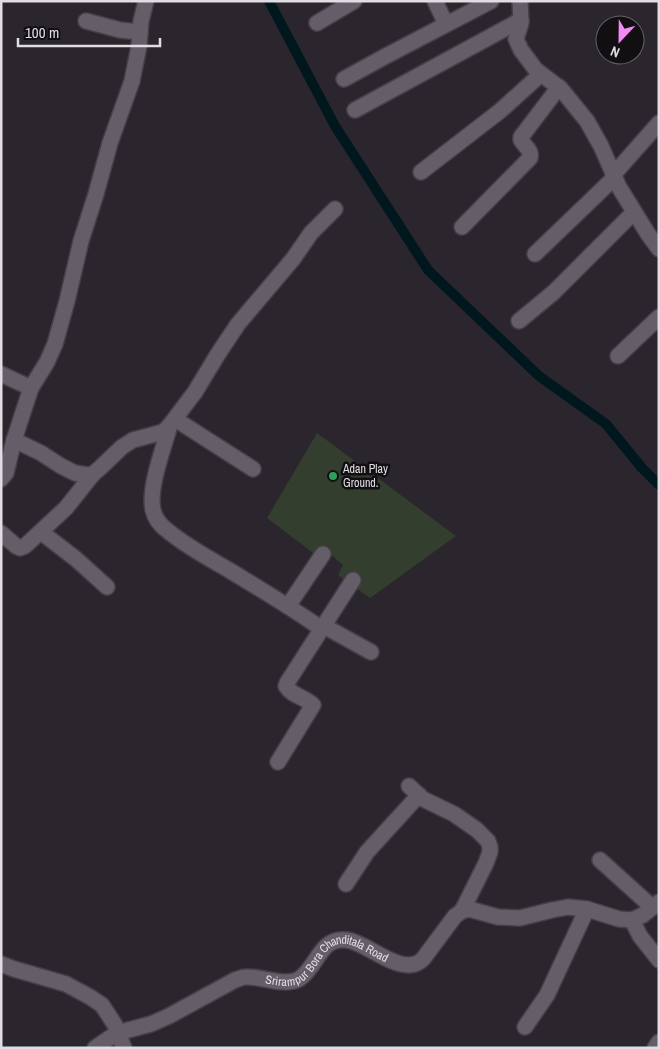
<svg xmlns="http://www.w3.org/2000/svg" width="660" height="1049" font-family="'Archivo Narrow',sans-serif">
<rect width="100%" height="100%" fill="#2b252d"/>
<path fill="#333e2e" d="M317 433 456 536 370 598 338 575 343 565 329 553 321 559 267 518Z"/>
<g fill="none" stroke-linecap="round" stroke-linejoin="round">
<path stroke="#00171e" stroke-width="10" d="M269 1 335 126 428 270 539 376 606 424 642 468 659 485"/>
<g stroke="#444047" stroke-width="18">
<g id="minor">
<path d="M435 1 446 24"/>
<path d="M520 1 521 23 516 39 521 50 536 70 561 89 587 121 601 146 619 187 648 234 659 249"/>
<path d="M86 21 120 30 140 32"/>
<path d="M317 23 354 1"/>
<path d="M344 79 384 57 491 1"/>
<path d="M355 110 521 20"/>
<path d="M421 172 500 111 541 74"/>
<path d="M613 175 659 123"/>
<path d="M462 227 530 158C532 150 525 147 521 140V137L559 87"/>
<path d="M535 254 614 178"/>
<path d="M519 321 554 292 634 212"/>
<path d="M618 356 659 317"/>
<path d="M1 374 31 388"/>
<path d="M175 419 253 469"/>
<path d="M170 425C164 447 148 488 153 510 155 519 161 526 168 531 186 546 208 558 229 570 260 589 292 608 322 629"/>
<path d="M14 440 41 453 61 466 75 473 88 475 93 474 100 468 122 447 133 440 163 432 170 425 195 392 218 354 238 324 293 259 311 233 335 209"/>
<path d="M1 479 6 473 14 440 31 388 47 362 55 344 67 301 81 241 96 194 110 143 132 81 139 46 141 21 146 1"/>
<path d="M41 532 76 559 107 587"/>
<path d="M1 533 16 546 20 548 25 546 66 508 93 474"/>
<path d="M288 606 323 554"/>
<path d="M324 626 371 652"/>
<path d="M278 762 313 705C305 697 292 696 286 686L287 683 353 580"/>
<path d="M409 786 423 799 454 814 477 830 488 841 490 847V852L486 863 462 911"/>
<path d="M600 860 652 907"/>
<path d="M346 884 367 852 419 795"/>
<path d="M632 920 640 936 659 960"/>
<path d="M1 964 14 969 66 984 90 997 102 1005 115 1025 124 1048"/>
<path d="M525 1027 547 995 587 909"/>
<path id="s1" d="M95 1048 117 1033 151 1024 169 1016 235 980C239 979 242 977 246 977 261 976 285 987 299 979 317 968 320 936 347 940 369 943 403 979 423 959L455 916 462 911 469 909 498 917 520 918 552 910 568 907 587 909 619 919 632 920 643 915 659 902"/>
<path d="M655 1048 659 1042"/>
</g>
</g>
<use href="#minor" stroke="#655e68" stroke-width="15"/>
</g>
<circle fill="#2e9e5b" stroke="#120f13" stroke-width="2" cx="333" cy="476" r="5"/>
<g text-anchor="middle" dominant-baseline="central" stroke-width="5" stroke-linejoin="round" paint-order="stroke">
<g font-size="12" fill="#e1dde2" stroke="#120f13" text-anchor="start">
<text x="343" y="469">Adan Play<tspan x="343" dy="14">Ground.</tspan></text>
</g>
<g font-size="12" fill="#e1dde2" stroke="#120f13">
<text stroke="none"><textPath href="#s1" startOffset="260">Srirampur Bora Chanditala Road</textPath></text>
</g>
</g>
<rect width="660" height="1049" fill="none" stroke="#e1dde2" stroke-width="5"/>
<g transform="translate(620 40) rotate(202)"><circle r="24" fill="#120f13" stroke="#656166"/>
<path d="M0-4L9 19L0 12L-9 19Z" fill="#f08bf5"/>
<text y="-8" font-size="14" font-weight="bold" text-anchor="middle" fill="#e1dde2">N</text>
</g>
<path d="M18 38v8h142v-8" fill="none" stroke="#e1dde2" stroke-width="2.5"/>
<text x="25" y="38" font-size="15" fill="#e1dde2" stroke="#120f13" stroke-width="4" paint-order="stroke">100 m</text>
</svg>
